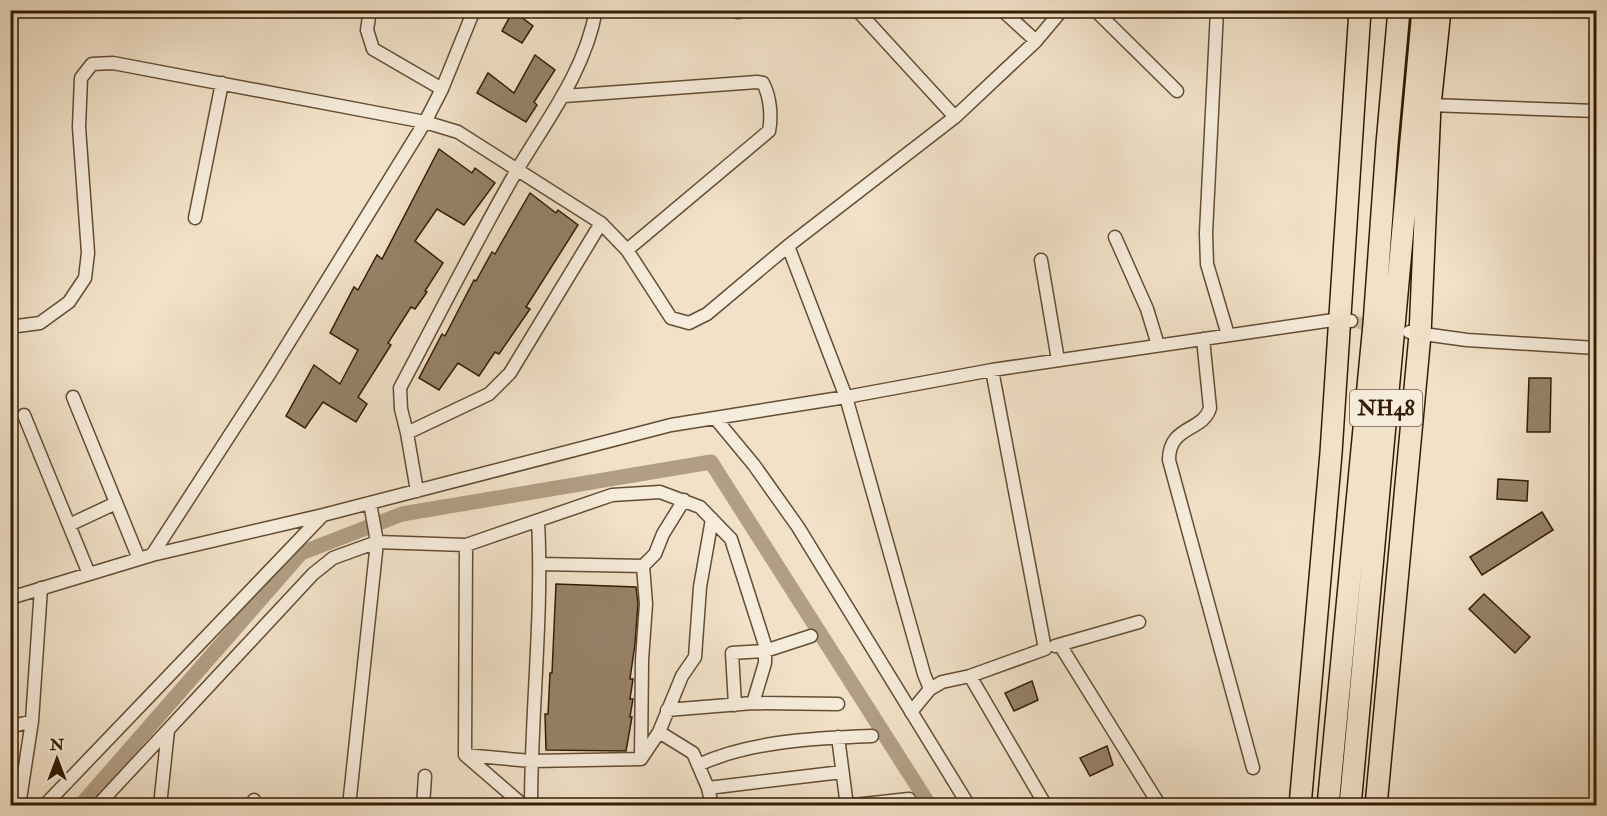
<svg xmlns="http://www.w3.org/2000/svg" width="1607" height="816" font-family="'IM FELL Double Pica',serif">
<rect width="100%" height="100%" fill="#f1e1c8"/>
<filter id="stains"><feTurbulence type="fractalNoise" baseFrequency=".00333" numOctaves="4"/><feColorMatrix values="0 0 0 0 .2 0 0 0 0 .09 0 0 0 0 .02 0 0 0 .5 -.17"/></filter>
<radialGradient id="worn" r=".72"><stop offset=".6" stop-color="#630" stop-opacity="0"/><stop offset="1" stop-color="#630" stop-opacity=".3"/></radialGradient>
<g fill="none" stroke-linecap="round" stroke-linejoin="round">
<path stroke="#b19e84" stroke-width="15" d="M80 806 301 553 402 514 711 462 930 806"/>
</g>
<path fill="#968268" stroke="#341c00" stroke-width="1.5" d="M513 11 533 26 522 43 502 31Z
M535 55 555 70 534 102 537 105 526 122 477 93 488 73 514 93Z
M439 149 472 173 475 168 495 183 464 225 437 209 415 241 443 263 425 291 427 292 415 309 411 307 388 343 391 345 358 397 367 404 356 422 323 402 305 428 286 416 314 365 340 384 358 350 330 333 354 287 358 290 377 255 382 259Z
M530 193 556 213 558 210 578 225 526 307 530 309 499 354 495 352 479 376 458 363 439 390 419 378 442 334 445 336 474 280 476 281 492 252 495 254Z
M1529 378H1551L1550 432H1527Z
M1498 479 1528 481 1527 501 1497 499Z
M1542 512 1553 530 1482 575 1470 557Z
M556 584 636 587 638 603 635 644 630 679H633L630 699H633L630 717H632L626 751 546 750 545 714H548L550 673H552Z
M1484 594 1530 637 1515 653 1469 609Z
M1032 681 1038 700 1014 711 1005 693Z
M1107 746 1113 765 1090 776 1080 758Z"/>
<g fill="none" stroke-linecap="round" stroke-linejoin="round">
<path stroke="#cbbaa0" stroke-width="12" stroke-dasharray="12 6" stroke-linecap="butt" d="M1351 321 1379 327"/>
<g stroke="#634d32" stroke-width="15">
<path id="street" d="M370 10 367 30 373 49 442 89
M474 10 442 89 425 122 458 132 601 223 627 250 671 318 689 323 707 314 788 246 955 117 1036 41 1062 10
M738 10V12
M857 10 955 117
M1002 10 1036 41
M1095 10 1177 91
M1217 11 1206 233 1207 264 1228 335
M564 96 757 82 763 83C770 96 772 116 769 131L627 250
M1430 105 1596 111
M195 218 222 83
M1115 237 1147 309 1158 345
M788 246 846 397 924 674 930 689 942 682 970 676 1045 649 992 370
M1041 260 1058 360
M10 327 40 323 69 302 85 278 88 253 79 127 81 78 92 64 113 63 425 122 268 376 152 555
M1409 332 1467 340 1596 348
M1203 339 1210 408C1203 432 1169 425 1169 460L1253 768
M73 397 139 559
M24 415 89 574
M715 418 754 465 798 527 969 806
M407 433 401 409 400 388C439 315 476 241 517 170 548 118 585 71 596 10
M417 491 407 433 489 394 510 373 601 223
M69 525 116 503
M466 545 465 755 524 806
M540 564 643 566
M10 598 152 555 323 515 671 425 846 397 992 370 1340 319 1351 321
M1060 645 1160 806
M1055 646 1139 622
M970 676 1046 806
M735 705 732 653 765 651 811 636
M667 710 753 703 838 704
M911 712 930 689
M10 727 32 721
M659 732 682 676 695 657 700 587 712 519
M838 737 847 806
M465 755 531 761 641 759 659 732 693 753 708 788 712 806
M641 758 642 660 646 604 643 566 655 554 663 534 684 500
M698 765C750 741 815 738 872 736
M708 788 842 772
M19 806 32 721 41 588
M44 806 322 516
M97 806 313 574 333 558 377 542 466 545 612 495 660 492 700 507 731 539 765 645V663L753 703
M160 806 168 730
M254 806V800
M349 806 377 542 370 503
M423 806 425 776
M531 806C531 711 543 616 538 521
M845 806 909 799"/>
</g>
<g stroke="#341c00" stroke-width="24">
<path id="highway" d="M1300 806 1331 453 1360 10
M1328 806 1374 324 1387 144 1399 10
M1350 806 1423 10
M1376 806 1420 335 1430 105 1440 10"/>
</g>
<use href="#street" stroke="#f6ecdb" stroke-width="12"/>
<use href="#highway" stroke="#f1e1c8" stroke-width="21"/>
</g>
<g text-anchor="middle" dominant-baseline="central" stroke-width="6" stroke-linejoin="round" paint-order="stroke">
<rect fill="#f6ecdb" stroke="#6e5a42" stroke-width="1.5" x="1350" y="390" width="72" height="36" rx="4.5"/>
<g font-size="21" font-weight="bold" fill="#341c00">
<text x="1386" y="408">NH48</text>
</g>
</g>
<rect width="1607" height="816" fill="none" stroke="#f1e1c8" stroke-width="36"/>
<rect x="12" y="12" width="1583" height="792" fill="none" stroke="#341c00" stroke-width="3"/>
<rect x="18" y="18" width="1571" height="780" fill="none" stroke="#341c00" stroke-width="1.5"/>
<g transform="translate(57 759)" stroke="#f6ecdb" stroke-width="4.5" paint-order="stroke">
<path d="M0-4.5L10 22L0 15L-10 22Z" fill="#341c00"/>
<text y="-9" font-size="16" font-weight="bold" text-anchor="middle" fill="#341c00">N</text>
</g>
<rect width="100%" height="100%" filter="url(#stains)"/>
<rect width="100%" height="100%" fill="url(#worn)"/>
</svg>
